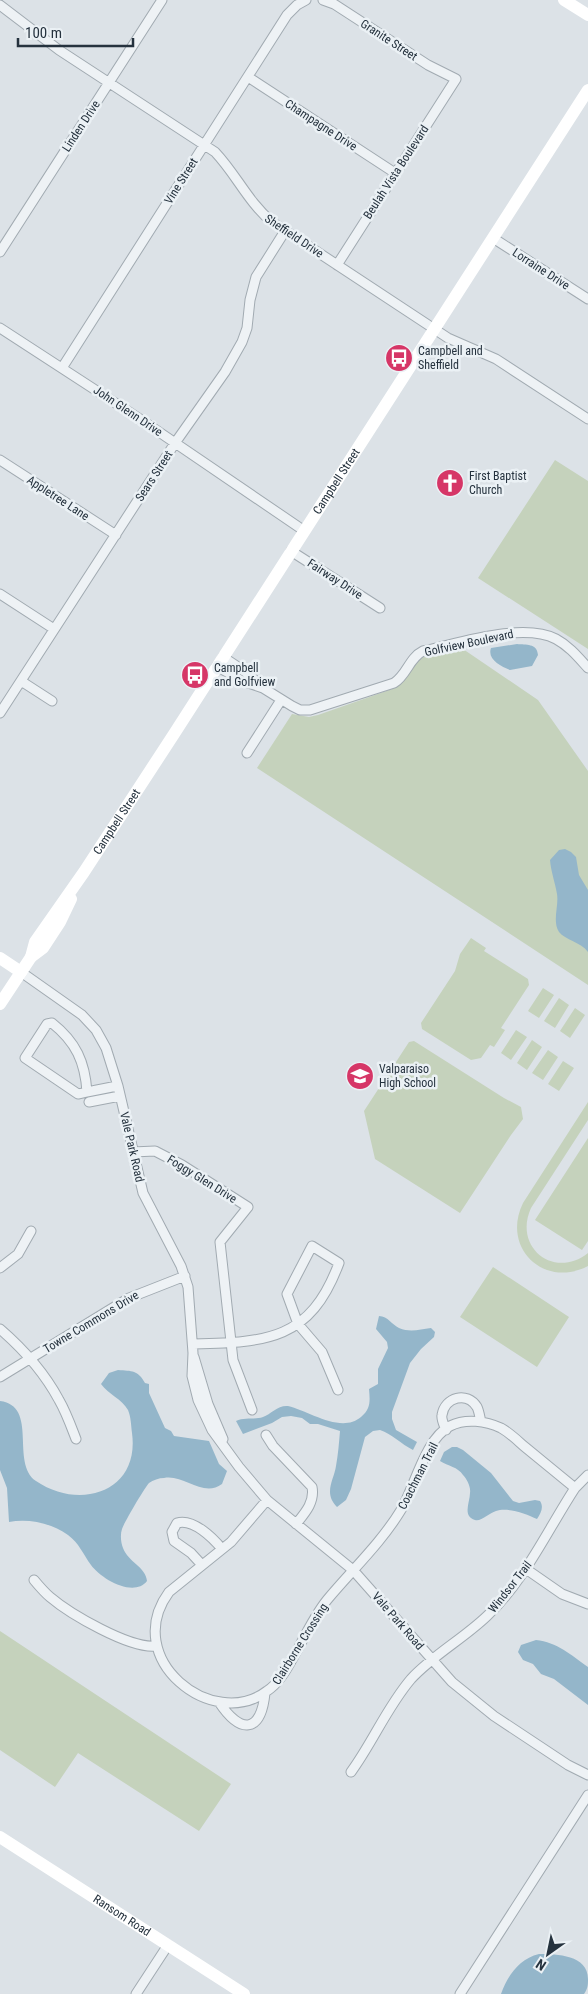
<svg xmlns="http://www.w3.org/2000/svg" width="588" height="1994" font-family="'Roboto Condensed',sans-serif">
<rect width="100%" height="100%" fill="#dce2e7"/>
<path fill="#c5d2bc" d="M555 460 588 481V649L478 578Z
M463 649 538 700 588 771V985L257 768 292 714 309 717 318 715 395 688C407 680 411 665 423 657Z
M471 938 486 948 484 951 528 979 529 985 501 1028 505 1030 494 1047 490 1045 481 1058 471 1060 422 1029 421 1023 455 971 460 954Z
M543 988 554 995 539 1018 528 1011Z
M559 998 569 1005 555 1028 544 1021Z
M575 1008 585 1015 570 1038 560 1031Z
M516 1030 527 1037 511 1060 501 1053Z
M532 1040 542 1047 527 1070 517 1063Z
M414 1041 504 1098 521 1107 523 1119 511 1135 460 1213 375 1159 364 1111 409 1042Z
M548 1050 558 1057 543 1080 532 1073Z
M563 1061 574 1068 559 1091 548 1084Z
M588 1102V1120L531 1208C513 1247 554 1280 588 1253V1266C544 1289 501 1248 523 1203Z
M588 1138V1241L582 1250 535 1220Z
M493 1267 569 1317 537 1367 460 1317Z
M0 1631 231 1784 199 1831 78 1753 55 1787 0 1750Z"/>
<path fill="#94b6ca" d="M517 644C526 645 537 643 538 655L532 666 510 670C500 666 487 659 491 648Z
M565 849 571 852 576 857 579 875 588 890V952C581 942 565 940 559 932 552 921 559 906 557 894 555 882 551 872 550 860L559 850Z
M379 1316C388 1316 392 1325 399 1328 411 1333 420 1329 431 1328L435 1332 434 1337 421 1349 410 1363 392 1412V1419L396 1430 417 1442 413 1450C401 1444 392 1434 380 1430L373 1431 365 1437 351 1489 346 1500 337 1507C323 1493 334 1480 336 1466 338 1455 339 1443 340 1431L318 1424H310L302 1418 291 1416 282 1417 272 1423 243 1434 236 1421C245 1417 254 1420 263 1417 271 1414 278 1405 288 1406 309 1411 341 1434 361 1417 371 1409 370 1401 369 1389L378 1384V1369L388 1348 387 1342 376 1329Z
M118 1370C132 1371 138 1370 145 1383L149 1384V1393L165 1428 171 1431 174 1436 209 1441 219 1464 227 1471 222 1484C203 1498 184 1474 164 1478 159 1478 153 1480 149 1483 145 1487 124 1523 122 1529 120 1535 121 1543 123 1548 128 1562 146 1567 147 1581 134 1598 101 1579 91 1565 83 1554 79 1543 68 1535 51 1523 28 1518 9 1522L7 1488 0 1470V1401C39 1406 10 1463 36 1481 80 1511 140 1492 132 1433 131 1425 131 1417 128 1410 122 1399 108 1394 101 1384L109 1373Z
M452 1447H457L463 1450 491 1473 513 1501 519 1503 535 1500 540 1501C544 1507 541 1513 537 1519 526 1514 508 1507 496 1511 489 1513 481 1522 475 1520 462 1516 470 1502 470 1493 471 1487 467 1479 463 1475 458 1467 448 1466 440 1461L444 1452Z
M536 1640C557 1642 571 1655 588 1667V1705L554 1679 541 1674 533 1664 523 1660 518 1652 521 1645Z
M539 1954C557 1954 588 1955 588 1979 588 1985 588 1988 584 1994H501C508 1975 519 1959 539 1954Z"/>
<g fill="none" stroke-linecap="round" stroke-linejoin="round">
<g stroke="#a1aab1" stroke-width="11">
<path id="street" d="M323 0 334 4 428 65 456 79 337 265
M0 5 59 50 215 152C236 174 248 202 272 222L448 338 496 359 588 419
M248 77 395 173
M493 238 588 299
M0 252 162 0
M0 328 140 419 303 530
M62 368 287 15 297 5 306 0
M0 460 116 535
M291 551 380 608
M0 594 54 629
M223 657 247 673 261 686
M217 666 240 680 263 688 292 706 300 710H310L394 683C407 675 409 658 423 651 460 643 523 622 556 639 569 646 578 657 588 668
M21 681 52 701
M0 713 175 443 225 372 242 342 247 328 250 300 256 277 285 231
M247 753 281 700
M21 972 82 1015 96 1030 106 1048 118 1086 143 1193 181 1266 188 1287 193 1353 192 1376 198 1400 212 1430 239 1467 267 1500 353 1570 452 1682 494 1716 568 1765 588 1775
M87 1092C85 1062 76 1042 52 1023L47 1024 25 1058 78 1094C92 1091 105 1088 118 1086
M89 1102 120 1096
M133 1152 155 1151 182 1165 248 1207 220 1242 233 1360 252 1410
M0 1268 18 1254 31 1231
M0 1329C22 1348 45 1374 59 1400 66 1412 71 1426 76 1439
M193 1344C267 1342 310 1341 339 1263L312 1246 287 1294 298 1324 322 1352 338 1390
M194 1357 208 1404 223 1439
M0 1377 129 1298 185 1276
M446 1430C444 1425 441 1419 442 1415 445 1397 467 1391 477 1407 479 1411 480 1418 481 1422
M266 1435 273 1446 312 1487C315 1502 305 1513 296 1524
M267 1500 231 1542 169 1592C120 1659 213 1732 267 1691 282 1681 289 1664 298 1649 307 1632 315 1615 327 1600 352 1570 381 1543 401 1510 415 1486 425 1439 450 1426 466 1418 486 1421 501 1428 510 1433 518 1441 525 1447 542 1461 558 1474 575 1488
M202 1565 191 1553 174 1541 172 1532 177 1523C193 1518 213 1538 222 1549
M526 1569 562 1594 588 1604
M34 1580C39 1586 44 1592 50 1597 70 1614 130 1649 156 1646
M219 1702C240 1734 261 1734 265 1693
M351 1772C373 1742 387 1707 411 1679 433 1655 463 1639 487 1616 525 1580 547 1531 575 1488L588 1475
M136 1994 168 1945
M460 1994 588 1795"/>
</g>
<use href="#street" stroke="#eef2f5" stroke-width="9"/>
<g stroke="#fff" stroke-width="12">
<path d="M564 0 588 15"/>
<path id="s1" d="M31 957 35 942 84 872 174 734 588 90"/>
<path d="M0 958 21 972"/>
<path d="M0 1004 31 957 43 948 60 922 71 899"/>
<path id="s2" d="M0 1837 244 1994"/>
</g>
</g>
<defs>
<g id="bus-disc" transform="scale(1.4375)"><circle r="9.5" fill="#d63667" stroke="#ebf1f5"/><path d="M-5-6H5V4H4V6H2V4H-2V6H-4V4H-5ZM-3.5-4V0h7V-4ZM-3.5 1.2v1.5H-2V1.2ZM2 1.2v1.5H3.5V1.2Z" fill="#fff"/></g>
<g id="church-disc" transform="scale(1.4375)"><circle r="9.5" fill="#d63667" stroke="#ebf1f5"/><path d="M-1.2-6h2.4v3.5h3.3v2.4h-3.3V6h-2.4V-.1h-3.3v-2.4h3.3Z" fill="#fff"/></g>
<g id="school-disc" transform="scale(1.4375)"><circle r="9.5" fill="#d63667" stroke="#ebf1f5"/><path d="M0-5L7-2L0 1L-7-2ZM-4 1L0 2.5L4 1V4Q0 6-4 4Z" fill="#fff"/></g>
</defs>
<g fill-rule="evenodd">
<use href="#bus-disc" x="399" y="358"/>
<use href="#church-disc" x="450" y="483"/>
<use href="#bus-disc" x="195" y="675"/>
<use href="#school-disc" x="360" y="1076"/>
</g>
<g text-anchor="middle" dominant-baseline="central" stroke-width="5" stroke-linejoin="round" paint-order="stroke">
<g font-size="12" fill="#25323e" stroke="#ebf1f5">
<text transform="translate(389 40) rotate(33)">Granite Street</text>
<text transform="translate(321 125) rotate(33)">Champagne Drive</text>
<text transform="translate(81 126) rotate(-57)">Linden Drive</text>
<text transform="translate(396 172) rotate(-57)">Beulah Vista Boulevard</text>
<text transform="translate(181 181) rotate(-58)">Vine Street</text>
<text transform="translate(294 236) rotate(34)">Sheffield Drive</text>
<text transform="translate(541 269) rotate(33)">Lorraine Drive</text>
<text transform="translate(128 411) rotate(34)">John Glenn Drive</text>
<text transform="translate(154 476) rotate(-57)">Sears Street</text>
<text stroke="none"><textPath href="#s1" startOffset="566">Campbell Street</textPath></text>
<text transform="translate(58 498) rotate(33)">Appletree Lane</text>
<text transform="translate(335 579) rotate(33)">Fairway Drive</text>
<text transform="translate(469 643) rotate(-12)">Golfview Boulevard</text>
<text stroke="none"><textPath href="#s1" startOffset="161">Campbell Street</textPath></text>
<text transform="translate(132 1147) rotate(77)">Vale Park Road</text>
<text transform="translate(202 1179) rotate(32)">Foggy Glen Drive</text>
<text transform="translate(91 1322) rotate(-31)">Towne Commons Drive</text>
<text transform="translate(418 1476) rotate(-63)">Coachman Trail</text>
<text transform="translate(510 1587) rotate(-52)">Windsor Trail</text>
<text transform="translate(398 1621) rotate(49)">Vale Park Road</text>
<text transform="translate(300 1644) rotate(-58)">Clairborne Crossing</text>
<text stroke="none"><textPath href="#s2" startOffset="145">Ransom Road</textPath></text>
</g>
<g font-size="12" fill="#25323e" stroke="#ebf1f5" text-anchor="start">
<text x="418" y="351">Campbell and<tspan x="418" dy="14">Sheffield</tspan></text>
<text x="469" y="476">First Baptist<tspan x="469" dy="14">Church</tspan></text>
<text x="214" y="668">Campbell<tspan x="214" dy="14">and Golfview</tspan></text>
<text x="379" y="1069">Valparaiso<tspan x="379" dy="14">High School</tspan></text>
</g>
</g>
<g transform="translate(548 1954) rotate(213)" stroke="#ebf1f5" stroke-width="4" paint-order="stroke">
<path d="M0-4L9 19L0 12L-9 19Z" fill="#25323e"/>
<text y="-8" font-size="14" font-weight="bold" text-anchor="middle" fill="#25323e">N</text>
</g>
<path d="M18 38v8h115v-8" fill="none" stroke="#25323e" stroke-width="2.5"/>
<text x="25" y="38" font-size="15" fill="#25323e" stroke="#ebf1f5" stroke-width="4" paint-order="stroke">100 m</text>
</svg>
